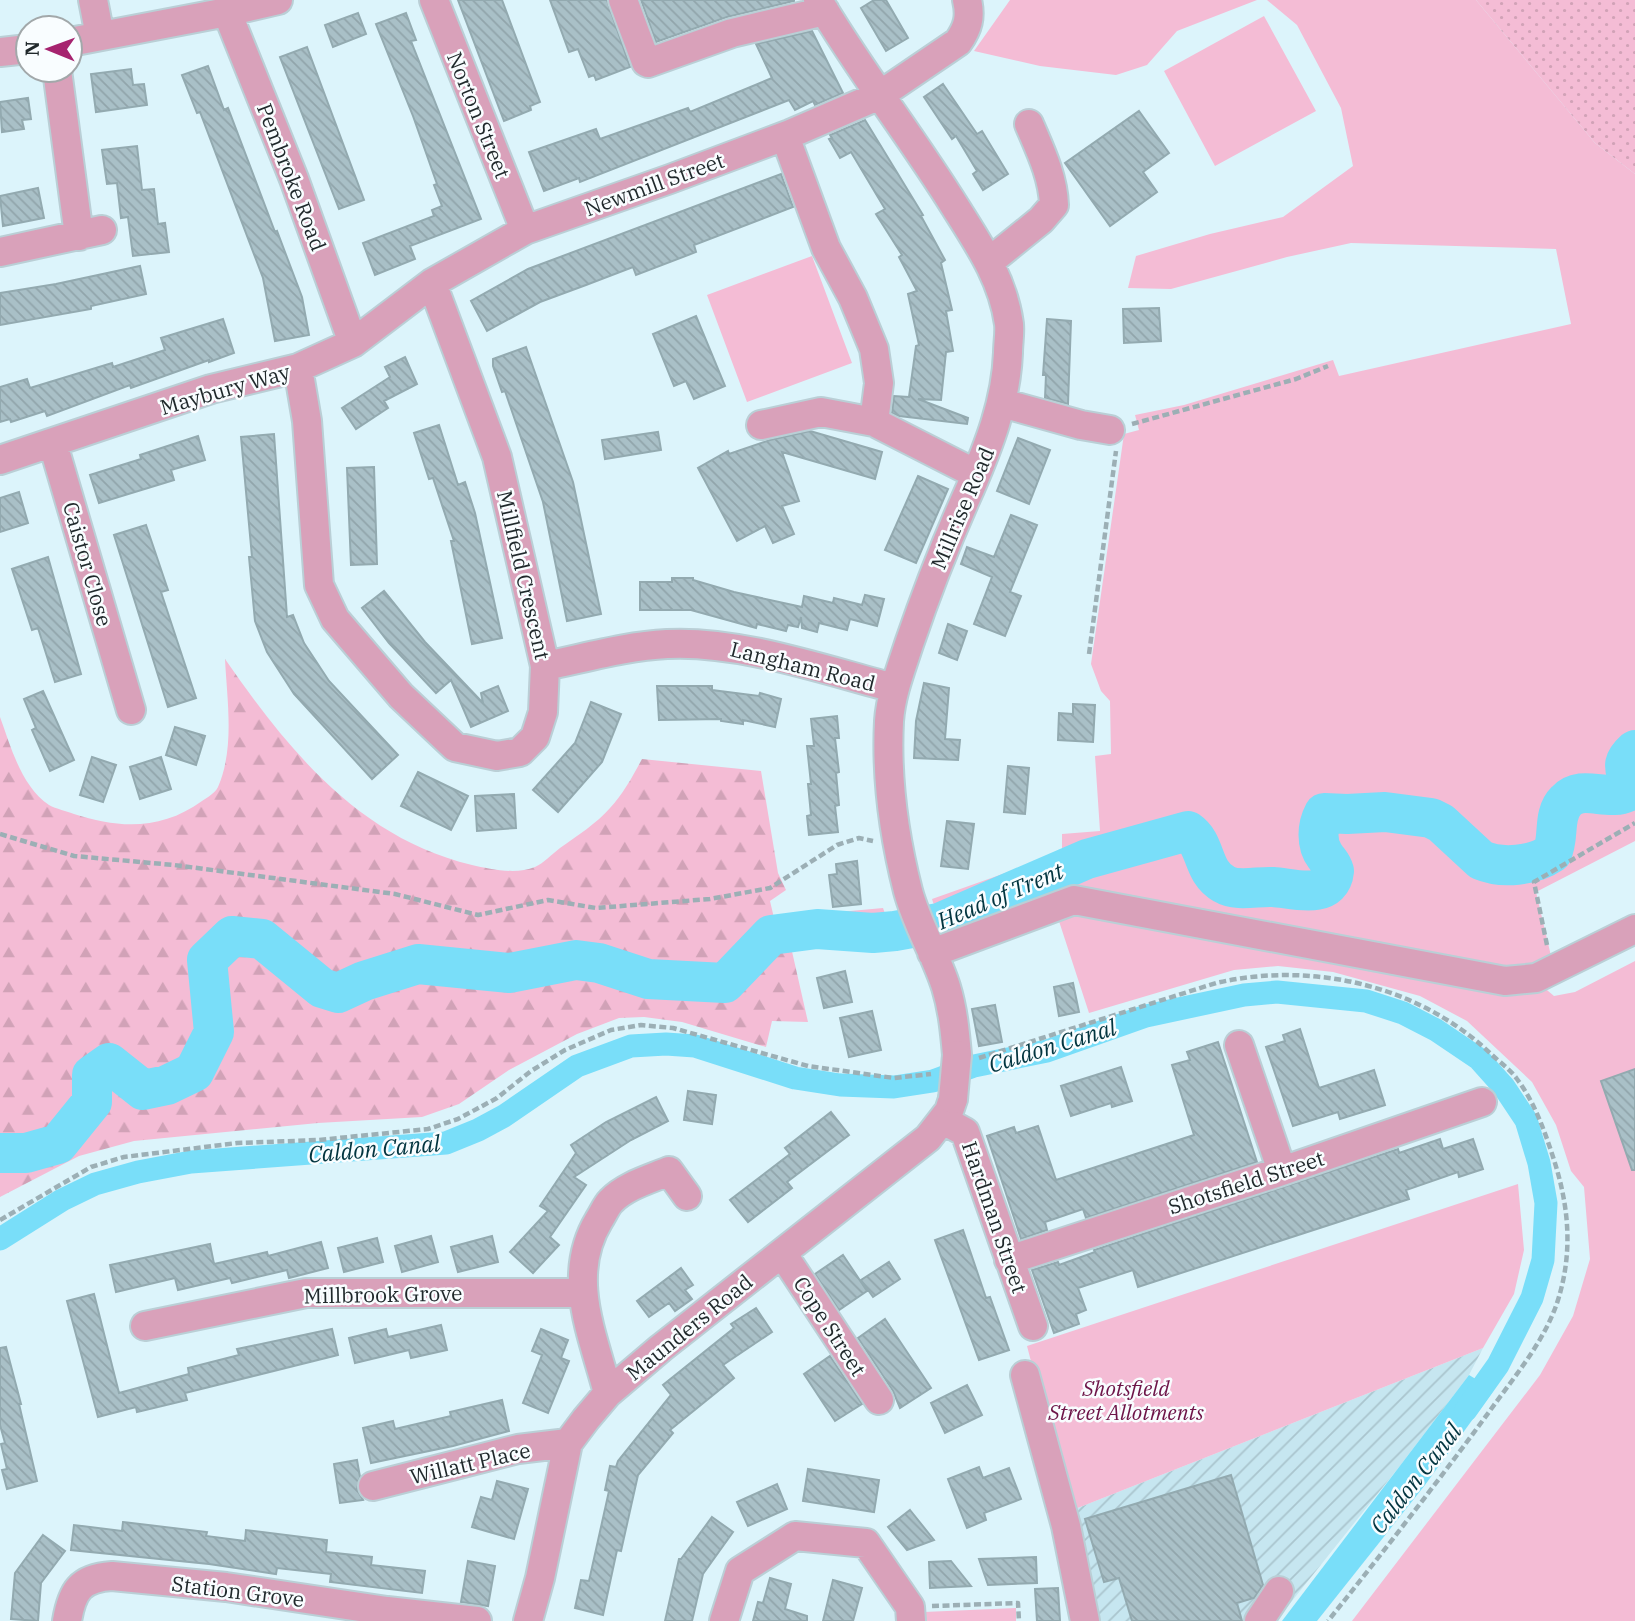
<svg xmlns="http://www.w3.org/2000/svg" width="1635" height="1621" font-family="'IBM Plex Serif',serif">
<defs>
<pattern id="industrial-furrows" width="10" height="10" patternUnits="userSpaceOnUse" patternTransform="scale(1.75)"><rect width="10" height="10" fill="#c6e6f0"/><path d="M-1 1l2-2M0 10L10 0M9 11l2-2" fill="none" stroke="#aac5ce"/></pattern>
<pattern id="forest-firs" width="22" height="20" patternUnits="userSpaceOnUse" patternTransform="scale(1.75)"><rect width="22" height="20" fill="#f4bcd5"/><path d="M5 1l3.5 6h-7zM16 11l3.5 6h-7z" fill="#d1a2b7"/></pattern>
<pattern id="park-dots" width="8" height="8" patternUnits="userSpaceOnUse" patternTransform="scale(1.75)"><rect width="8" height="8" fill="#f4bcd5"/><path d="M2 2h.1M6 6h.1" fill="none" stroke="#d1a2b7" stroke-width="1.8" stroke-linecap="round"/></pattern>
<pattern id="building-back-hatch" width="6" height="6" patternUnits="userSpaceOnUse" patternTransform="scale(1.75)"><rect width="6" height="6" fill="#a9c0c7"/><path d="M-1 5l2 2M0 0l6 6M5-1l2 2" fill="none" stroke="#91a5ab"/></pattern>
</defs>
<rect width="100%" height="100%" fill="#dcf4fb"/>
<path fill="url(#industrial-furrows)" d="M1483 1348 1469 1375 1399 1467 1276 1621H1092L1070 1511Z"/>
<path fill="#f4bcd5" d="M1010 0H1257L1177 31 1147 65 1116 75 1040 66 974 51Z
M1267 0H1476L1595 143 1635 174V841L1536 892 1551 956 1539 966 1518 970 1255 922 1078 886 1038 892 943 935 932 899 1062 853V834L1100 831 1095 756 1111 754 1110 701 1101 691 1091 664 1124 434 1139 430 1135 415 1184 405 1333 360 1339 376 1571 324 1556 249 1351 243 1287 257 1171 289 1128 288 1136 256 1210 234 1283 217 1353 166 1341 108 1297 25Z
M1264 16 1316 111 1215 166 1164 71Z
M812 256 852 363 747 402 707 295Z
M1082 910 1541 985 1554 996 1575 992 1635 961V1621H1352L1540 1375 1573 1316 1590 1259 1584 1187 1571 1171 1556 1125 1532 1082 1467 1021 1420 996 1333 972 1278 966 1234 970 1089 1013 1057 915Z
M1518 1184 1524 1250 1514 1294 1483 1348 1070 1511 1027 1346Z
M1016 1608V1621H924V1612Z"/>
<path fill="url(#forest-firs)" d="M225 659C288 750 359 838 472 865 490 869 516 875 535 867 544 863 552 854 560 848 577 836 597 823 610 808 623 794 633 776 642 759L761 771 778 873 786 890 770 901 774 918 883 908 895 942 791 947 808 1022 772 1021 766 1047 682 1022 644 1017 619 1018 577 1034 509 1070 459 1104 422 1117 318 1123 134 1141 79 1156 0 1197V717C11 747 21 786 49 805 56 809 67 811 74 814 120 829 162 830 202 801 208 797 215 793 218 787 235 748 227 700 225 659Z"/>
<path fill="url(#park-dots)" d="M1476 0H1635V174L1595 143Z"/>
<path fill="#79def9" d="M1469 1375 1494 1390 1425 1485 1317 1621H1282Z"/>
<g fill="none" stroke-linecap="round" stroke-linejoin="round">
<path stroke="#79def9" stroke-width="23" d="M0 1239 62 1200 95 1184 138 1172 191 1162 446 1143 478 1130 504 1116 577 1066 631 1046 666 1044 695 1046 795 1078 840 1085 894 1087 933 1081 974 1066 1047 1051 1146 1016 1244 995 1277 992 1366 1001 1403 1013 1436 1030 1479 1059 1504 1087 1526 1120 1539 1163 1546 1203 1543 1260 1532 1298 1498 1365 1466 1410"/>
<path stroke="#79def9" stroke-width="40" d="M0 1153H26L58 1144 92 1102V1075L109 1063 143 1090 167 1085 194 1072 214 1032 207 960 232 936 262 939 322 988 338 993 364 981 418 964 510 973 576 960 599 963 648 979 725 983 771 935 817 929 873 933 895 931 939 923 1087 859 1188 831C1207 844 1201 871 1224 884 1237 892 1258 886 1273 887 1292 888 1331 901 1334 871 1332 864 1329 862 1325 856 1316 844 1317 826 1324 813L1347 814 1385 812 1431 818 1441 823 1481 860C1502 869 1533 866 1552 853 1560 837 1552 815 1566 801 1582 783 1609 803 1629 791 1630 771 1616 767 1635 750"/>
</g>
<path fill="url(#building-back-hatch)" stroke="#93aab0" stroke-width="2" d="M458 0H502L540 102 530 106 531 110 504 121Z
M550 0H607L630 67 596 80 594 75 589 77 578 49 569 52Z
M641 0H794V1L727 17 656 42Z
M874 0H886L908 38 886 51 861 8Z
M358 13 366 34 333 47 325 25Z
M406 13 416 40 411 41 481 219 410 246 415 259 375 275 363 243 434 216 432 210 442 206 434 185 437 184 413 116 376 24Z
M812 31 843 93 815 105 813 101 795 110 789 100 580 182 579 178 544 191 529 152 596 129 600 139 688 108 690 112 772 78 756 44Z
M307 47 364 200 339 209 280 57Z
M208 66 224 110 228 108 275 232 277 231 302 297 309 335 275 341 263 278 200 112 197 113 182 75Z
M131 69 133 85 144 84 147 105 96 112 91 74Z
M943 84 977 134 982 131 1008 174 983 190 973 174 977 171 956 136 952 139 924 97Z
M28 98 31 119 22 120 24 129 2 132 0 102Z
M1139 111 1169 153 1143 172 1157 192 1110 226 1065 163Z
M865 120 923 215 921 216 945 260 941 263 952 310 946 311 953 351 946 352 941 400 918 399 968 418 967 424 899 416 892 413 894 396 909 397 916 346 919 345 908 294 917 291 899 257 902 255 876 214 885 209 851 152 840 158 829 139 832 138 830 135Z
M137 146 142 190 154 189 158 224 165 223 169 252 133 256 128 217 121 218 117 183 107 184 102 150Z
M781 174 793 207 694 245 696 252 636 275 633 267 586 285 540 302 487 331 471 301 528 269Z
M38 188 44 218 3 226 0 196Z
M140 266 146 294 91 306V309L0 325V293L56 284Z
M1159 308 1161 341 1124 343 1123 309Z
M696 316 725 386 694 399 686 381 674 386 653 334Z
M223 319 234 353 209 362V360L131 388 130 385 47 416 45 411 11 422 10 419 0 422V387L27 379 30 388 112 363 113 367 165 350 161 338Z
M1047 319 1071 321 1068 404 1045 398 1046 375H1043Z
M526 347 573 482 601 614 567 621 543 502 505 391 502 392 493 366V359Z
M405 357 417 384 384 401 388 408 356 429 342 408 390 377 385 367Z
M439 425 458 485 465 482 475 513 502 638 472 644 451 541H454L433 478 429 479 414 433Z
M810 431 882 452 875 479 782 452 799 501 782 506 794 534 773 543 765 526 737 541 698 468 728 451 729 454 770 440Z
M658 432 661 450 605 459 602 440Z
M274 434 287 617 293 615 304 643 329 681 398 755 372 779 294 694 267 652 255 621 249 557H252L241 437Z
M198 436 205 460 171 470 174 480 99 503 90 475 141 459 140 455Z
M1018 438 1050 450 1029 504 997 491Z
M374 467 377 564 351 565 347 468Z
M918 476 948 489 916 563 885 550Z
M19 492 28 523 0 532V498Z
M1011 515 1037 525 1010 592 1021 596 1005 636 974 624 992 577 961 564 967 547 994 557Z
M146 525 168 590 161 592 196 698 168 707 114 535Z
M48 557 81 674 55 682 38 628 32 630 12 569Z
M672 578H693V580L734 592 802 607 804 596 833 603 834 598 862 605 865 595 884 599 877 626 850 619 847 630 819 623 817 632 802 628 801 617 798 627 788 625 786 631 757 624 756 628 691 610H640V582H672Z
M384 591 425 642 483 703 481 693 498 686 508 711 471 727 451 680 436 693 389 643 362 608Z
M948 624 967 631 957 660 939 653Z
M924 683 949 688 945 739 960 740 958 760 914 758 916 721Z
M657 686H712V690L759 696 760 693 781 699 775 727 743 720V724L721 721V719L659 720Z
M43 691 74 760 50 771 32 730 36 728 24 699Z
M591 702 621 714 602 762 558 812 533 790 575 743Z
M1073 704 1095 705 1093 742 1058 740 1059 713 1073 714Z
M837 716 839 738H835L839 772 836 773 839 805 835 806 838 832 809 835 807 816 811 815 808 784H811L807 746H814L811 719Z
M175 727 205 736 196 765 166 755Z
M92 757 116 765 103 802 80 795Z
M161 757 171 789 140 799 130 767Z
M1008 766 1029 768 1025 814 1004 812Z
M418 772 468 796 451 830 401 806Z
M514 794 516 828 477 831 475 796Z
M947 821 974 824 968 869 941 866Z
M857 861 861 904 833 907 829 875 837 874 836 864Z
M845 971 852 1002 824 1008 817 978Z
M1073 983 1079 1012 1059 1016 1054 987Z
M995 1005 1002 1042 979 1046 972 1009Z
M872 1011 881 1050 849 1057 840 1018Z
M1300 1029 1319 1088 1374 1070 1385 1105 1340 1119 1338 1112 1293 1126 1266 1047 1285 1041 1283 1035Z
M1218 1042 1257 1162 1086 1218 1083 1209 1045 1222 1047 1230 1021 1239 987 1136 1014 1127 1016 1133 1038 1126 1056 1180 1194 1135 1172 1065 1190 1060 1187 1052Z
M1121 1067 1132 1101 1112 1107 1111 1103 1071 1116 1061 1086Z
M1635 1069V1170H1632L1601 1081Z
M688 1091 716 1095 712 1124 684 1120Z
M656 1097 668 1121 631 1140 574 1177 586 1185 550 1237 559 1245 533 1273 510 1252 548 1211 540 1206 576 1153 571 1145 606 1122Z
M831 1112 849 1135 787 1182 792 1188 748 1222 730 1200 790 1154 785 1148Z
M1440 1139 1443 1149 1473 1139 1483 1169 1459 1177 1458 1172 1406 1190 1409 1199 1138 1287 1133 1270 1078 1288 1086 1310 1076 1314 1079 1324 1054 1333 1032 1270 1058 1262 1059 1265 1095 1252 1094 1250 1398 1149 1399 1153Z
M963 1230 986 1298 990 1297 1009 1350 979 1360 935 1240Z
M431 1236 438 1262 402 1272 395 1246Z
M492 1236 498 1262 458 1272 451 1247Z
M377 1238 383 1262 344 1272 338 1248Z
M321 1242 328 1268 289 1278 287 1270 232 1283 230 1278 178 1290 175 1278 116 1292 110 1265 210 1244 214 1264 267 1252 268 1256Z
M843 1255 867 1291 839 1310 815 1274Z
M889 1262 900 1279 873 1297 861 1280Z
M681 1268 693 1285 685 1290 692 1299 675 1311 669 1303 649 1317 637 1301Z
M94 1294 119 1393 189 1374 188 1368 239 1355 237 1349 332 1329 338 1355 185 1393 187 1400 137 1412 136 1407 98 1417 67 1301Z
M756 1308 772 1332 723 1365 734 1378 670 1430 673 1433 638 1475 621 1551 617 1550 603 1615 575 1608 581 1580 589 1581 609 1491 605 1490 610 1466 616 1467 618 1461 671 1395 663 1385 734 1328 731 1324Z
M885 1319 931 1388 900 1408 893 1391 858 1338Z
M441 1325 447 1350 411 1358 409 1350 355 1363 349 1338 386 1329 388 1337Z
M541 1329 568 1340 561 1358 569 1361 548 1413 523 1403 542 1355 532 1351Z
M6 1347 21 1404H19L37 1481 7 1489 2 1470 7 1469 1 1444 5 1443 0 1425V1348Z
M830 1356 862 1404 835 1421 804 1374Z
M967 1385 982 1415 945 1433 931 1403Z
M502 1400 509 1431 453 1446 371 1463 363 1428 393 1421 395 1429 451 1416 450 1412Z
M357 1460 360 1477 357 1489 363 1500 340 1503 334 1464Z
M979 1467 983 1478 1009 1468 1021 1499 984 1513 986 1520 967 1528 948 1479Z
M808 1469 879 1480 874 1512 803 1501Z
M1231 1475 1263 1585 1254 1598 1237 1603 1242 1621H1132L1119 1578 1104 1582 1085 1519Z
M497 1481 528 1489 514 1539 472 1527 481 1497 492 1500Z
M777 1484 787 1509 748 1526 737 1502Z
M910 1510 934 1540 907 1550 888 1527Z
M712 1517 733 1532 703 1574 692 1621H665L679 1559H681Z
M123 1522 207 1532 206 1536 245 1541 246 1530 327 1540 326 1552 372 1557 371 1565 425 1571 422 1593 330 1582 331 1574 277 1568 276 1574 209 1564 71 1550 74 1525 122 1531Z
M43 1535 65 1551 41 1583 38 1621 11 1619 15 1573Z
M1036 1557 1037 1583 988 1585 979 1559Z
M468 1561 495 1566 488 1606 461 1602Z
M951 1561 971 1586 930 1588 929 1562Z
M770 1578 791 1584 785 1609 807 1616V1621H753L758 1602 763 1603Z
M833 1580 862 1588 853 1621H823Z
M1058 1588 1060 1621H1037L1035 1589Z"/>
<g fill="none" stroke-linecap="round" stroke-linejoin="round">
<g stroke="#bacfd6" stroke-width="32">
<path id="minor" d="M93 0 100 36
M434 0 525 230
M623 0 646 62 648 63 732 33 825 11
M818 0C860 71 911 136 954 205 978 243 1003 279 1009 324 1010 333 1008 343 1008 353 1006 402 989 445 970 489 947 540 927 591 909 644 901 669 891 694 889 721 886 779 894 836 908 891 917 925 936 955 946 987 953 1010 955 1032 957 1055
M227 12 294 179 353 343
M70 42 227 12 278 0
M0 52 28 49
M57 70 79 236
M785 136 826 248 853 298 874 349 879 383 874 422
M0 252 102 230
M989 262 1041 220 1054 205C1053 176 1040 150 1029 124
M298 368 307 421 319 585 335 619 401 696 455 747 497 756 520 752 535 737 543 712 545 666 497 457 432 283
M1002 403 1081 425 1110 430
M761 425 821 412 874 422 976 474
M53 444 131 710
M0 460 211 389 298 368 353 343 432 283 525 230 670 179 790 134 880 95 958 42C968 28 971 17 967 0
M545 666C585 658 626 646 667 644 739 640 824 670 894 688
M932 953 1074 900 1505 981 1536 978 1635 929
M1239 1045 1282 1171
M943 1120 965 1132 1033 1326
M782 1253 879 1400
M1009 1260 1282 1171 1482 1102
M145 1326 306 1293H582
M1025 1375 1066 1526 1085 1621
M608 1393C593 1335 565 1276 599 1220 603 1214 606 1206 611 1201 625 1186 650 1179 669 1171L687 1196
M373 1486 518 1449 568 1443
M67 1621C72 1591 80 1578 112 1576L226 1587 387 1611 477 1621
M528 1621 540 1578 568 1443 586 1419 608 1393 661 1348 928 1138 949 1111 953 1099
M724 1621 740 1571 795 1536 866 1543 910 1607 911 1621
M1259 1621 1279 1591"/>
</g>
<path stroke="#9cafb5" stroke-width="4.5" stroke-dasharray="7 3.5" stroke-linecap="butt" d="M1132 424 1296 379 1328 366
M1089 654 1116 451
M0 834 74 856 174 865 395 894 478 915 548 900 596 908 710 899 770 888 837 845 859 838 873 841
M1547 945 1534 882 1635 823
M979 1058 1216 983C1312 961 1418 985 1490 1053 1499 1062 1510 1069 1517 1079 1535 1103 1545 1132 1554 1160 1569 1207 1573 1252 1558 1300 1545 1341 1514 1377 1489 1412 1437 1483 1383 1552 1328 1621
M0 1220 91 1167 124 1157 237 1143 319 1140 428 1129 458 1119 497 1098 531 1071 565 1050 611 1030 641 1025 673 1028 808 1066 894 1078 931 1074
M932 1606 1018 1603 1019 1621"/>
<use href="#minor" stroke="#d9a1ba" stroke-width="28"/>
<g stroke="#bacfd6" stroke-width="32" stroke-linecap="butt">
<path id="minor-bridge" d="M953 1099 957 1055"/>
</g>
<use href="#minor-bridge" stroke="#d9a1ba" stroke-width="28"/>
</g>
<g text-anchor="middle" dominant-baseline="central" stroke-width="5" stroke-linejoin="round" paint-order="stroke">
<g font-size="21" fill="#1f282b" stroke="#f9fdff">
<text transform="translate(479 115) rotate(68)">Norton Street</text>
<text transform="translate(292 177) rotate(69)">Pembroke Road</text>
<text transform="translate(654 184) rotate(-20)">Newmill Street</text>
<text transform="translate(225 389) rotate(-16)">Maybury Way</text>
<text transform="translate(962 508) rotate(-67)">Millrise Road</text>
<text transform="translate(88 564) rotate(74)">Caistor Close</text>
<text transform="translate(524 575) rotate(77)">Millfield Crescent</text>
<text transform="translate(803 666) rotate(14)">Langham Road</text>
<text transform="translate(1246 1182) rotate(-18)">Shotsfield Street</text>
<text transform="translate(995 1217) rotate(71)">Hardman Street</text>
<text transform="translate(383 1294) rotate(-1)">Millbrook Grove</text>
<text transform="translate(830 1326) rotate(57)">Cope Street</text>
<text transform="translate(689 1327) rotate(-39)">Maunders Road</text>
<text transform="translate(470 1463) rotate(-13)">Willatt Place</text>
<text transform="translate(238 1591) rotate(7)">Station Grove</text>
</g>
<g font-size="21" font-style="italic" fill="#6d1448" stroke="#f9fdff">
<text x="1126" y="1388">Shotsfield<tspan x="1126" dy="24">Street Allotments</tspan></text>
</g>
<g font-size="23" font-style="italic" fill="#023540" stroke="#f9fdff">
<text transform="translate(1000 895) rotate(-23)">Head of Trent</text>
<text transform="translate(1052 1045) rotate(-17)">Caldon Canal</text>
<text transform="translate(374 1148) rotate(-5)">Caldon Canal</text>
<text transform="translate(1415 1478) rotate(-52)">Caldon Canal</text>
</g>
</g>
<g transform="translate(49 49) rotate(271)"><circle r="33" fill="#f9fdff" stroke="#a2a8aa" stroke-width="2"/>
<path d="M0-5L12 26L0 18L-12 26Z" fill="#a6236f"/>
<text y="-10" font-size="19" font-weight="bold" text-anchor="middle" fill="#1f282b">N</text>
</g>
</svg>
